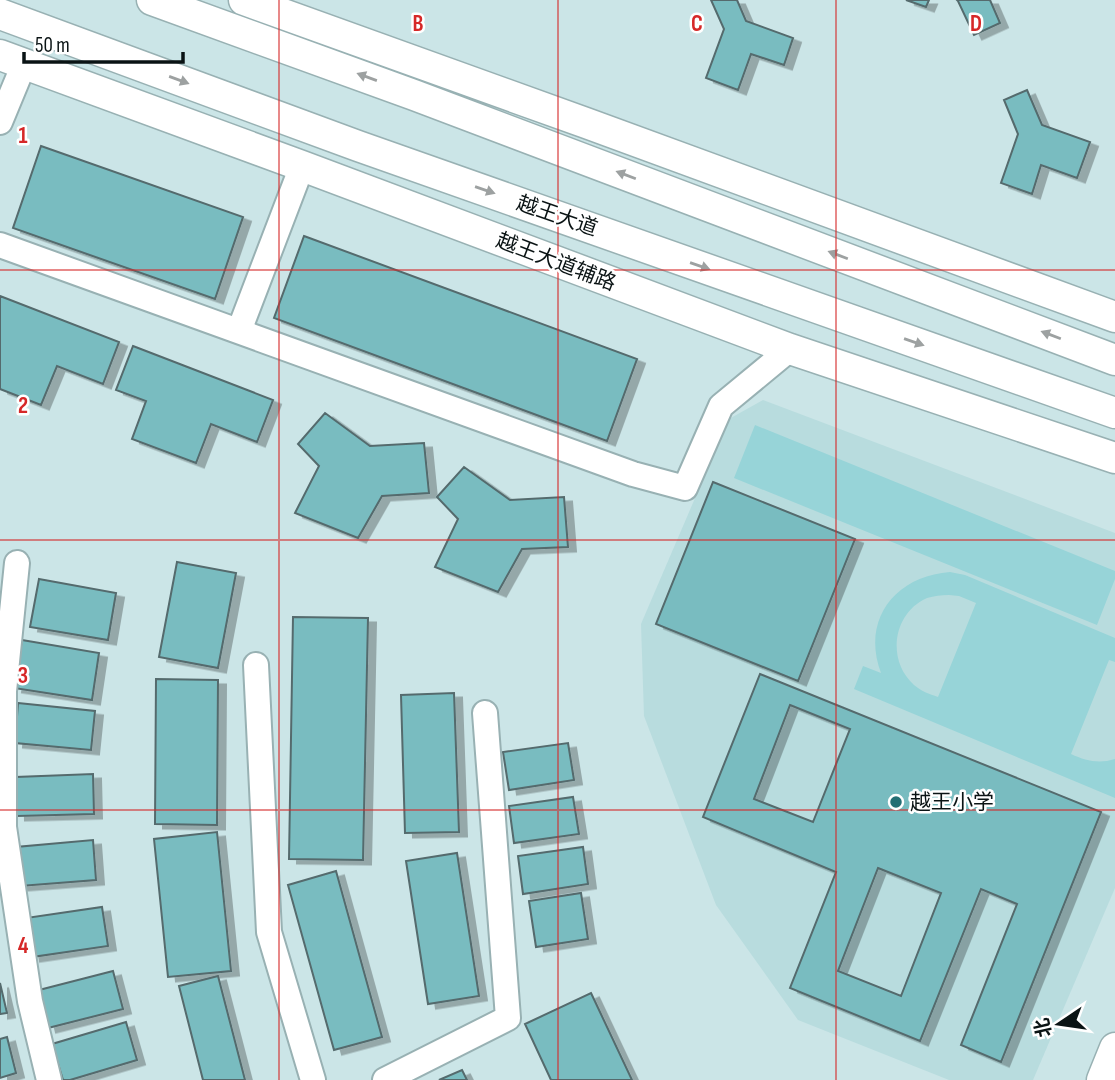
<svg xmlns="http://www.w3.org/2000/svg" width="1115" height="1080" font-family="'Sofia Sans Condensed','Noto Sans SC',sans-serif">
<defs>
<filter id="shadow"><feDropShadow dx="8" dy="4.5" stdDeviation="0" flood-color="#0004"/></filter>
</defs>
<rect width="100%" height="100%" fill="#cbe5e7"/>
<path fill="#b8dcde" d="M763 400 1115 533V888L1033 1080H949L798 1020 716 905 644 716 641 624 729 419Z"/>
<path fill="#97d4d8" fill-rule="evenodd" d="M755 425 1115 571V579L1097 625 734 478Z
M950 572 965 575 1115 638V662L1109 660 1071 754C1086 761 1099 764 1115 759V798L854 689 863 666 881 673C861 620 895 576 950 572ZM949 595 959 596 976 603 938 697C929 694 921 691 914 685 886 660 893 613 927 598 934 596 941 595 949 595Z"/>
<path fill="#79bcc0" stroke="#546b6d" stroke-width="2" fill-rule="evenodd" filter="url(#shadow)" d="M711 0H737L746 21 793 38 784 65 751 54 738 90 706 78 724 29Z
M906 0H929L926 7Z
M957 0H990L1000 23 974 35 958 1Z
M1027 90 1042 125 1090 142 1077 178 1041 165 1032 194 1001 183 1018 134 1004 100Z
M41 146 243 217 215 299 13 228Z
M304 236 637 359 607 441 274 318Z
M0 296 119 342 103 384 57 366 41 405 0 389Z
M133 346 273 400 257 442 211 424 196 463 132 439 146 401 116 390Z
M325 413 370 446 424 443 429 493 382 496 358 538 295 513 319 466 298 444Z
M464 467 510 500 564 497 568 547 522 549 498 592 435 567 458 519 437 497Z
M713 482 855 539 798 681 656 624Z
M177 562 236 573 218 668 159 657Z
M39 579 116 593 108 640 30 627Z
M293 617 368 618 363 860 289 859Z
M22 640 99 653 92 700 14 688Z
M760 674 1101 812 1001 1062 961 1045 1017 904 981 889 920 1041 790 988 836 872 703 817ZM790 705 850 729 813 822 754 799ZM878 868 941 893 901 996 838 971Z
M156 679 218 680 217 825 155 824Z
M454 693 459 832 405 833 401 695Z
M18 703 95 711 91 750 15 743Z
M568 743 574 780 509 790 503 752Z
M93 774 94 814 17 816 16 777Z
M573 797 579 834 514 843 509 806Z
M217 832 231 971 168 977 154 839Z
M93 840 96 880 20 886 16 847Z
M583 847 588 884 523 894 518 856Z
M457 853 479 996 428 1004 406 861Z
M336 871 382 1037 334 1050 288 885Z
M581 893 588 939 536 947 529 901Z
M102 907 108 946 32 957 26 918Z
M113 971 123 1009 48 1028 39 990Z
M218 976 245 1080H203L179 986Z
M0 983 7 1013 0 1014Z
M591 993 632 1080H551L525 1024Z
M126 1022 137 1060 70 1080H63L52 1044Z
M7 1037 16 1073 0 1078V1039Z
M462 1070 467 1080H439Z"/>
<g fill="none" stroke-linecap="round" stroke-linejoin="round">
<g stroke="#98b1b3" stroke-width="28">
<path id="minor" d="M0 122 24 64
M0 245 633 474 685 488 721 406 790 349
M239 331 302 166
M17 563 4 691V827L30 1001 49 1080
M256 665 269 932 313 1080
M385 1080 508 1018 485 713"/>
</g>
<g stroke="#98b1b3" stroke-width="33">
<path id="major" d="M152 0 414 95 1115 360
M244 0 586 123 1115 317
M0 14 358 146 1115 413
M0 55 302 166 790 349 1115 458
M1102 1080 1115 1048"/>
</g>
<use href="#minor" stroke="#fff" stroke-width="24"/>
<use href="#major" stroke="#fff" stroke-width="30"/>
</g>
<defs><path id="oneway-solid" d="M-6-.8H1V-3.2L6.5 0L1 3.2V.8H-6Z" transform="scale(1.75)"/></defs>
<g fill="#9da1a1">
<use href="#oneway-solid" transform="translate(367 77) rotate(-160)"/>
<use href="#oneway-solid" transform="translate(179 80) rotate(20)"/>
<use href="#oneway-solid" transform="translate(626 175) rotate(-159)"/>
<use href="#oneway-solid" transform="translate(485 190) rotate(19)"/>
<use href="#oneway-solid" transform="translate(838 255) rotate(-159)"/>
<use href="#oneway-solid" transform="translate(700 266) rotate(19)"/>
<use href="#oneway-solid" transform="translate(1051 335) rotate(-159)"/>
<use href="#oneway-solid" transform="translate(914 342) rotate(19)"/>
</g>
<path fill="none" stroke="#d62828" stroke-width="2" stroke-opacity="0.55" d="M279 0V1080M558 0V1080M836 0V1080M0 270H1115M0 540H1115M0 810H1115"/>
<circle fill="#246f74" stroke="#fff" stroke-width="2.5" cx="896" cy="802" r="7"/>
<g text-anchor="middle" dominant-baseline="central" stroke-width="5" stroke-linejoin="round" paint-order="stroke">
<g font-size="21" fill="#0a1314" stroke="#fff">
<text transform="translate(557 216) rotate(19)">越王大道</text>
<text transform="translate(556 262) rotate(21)">越王大道辅路</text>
</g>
<g font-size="21" fill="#0a1314" stroke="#fff" text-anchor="start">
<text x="910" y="802">越王小学</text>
</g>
</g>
<g font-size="23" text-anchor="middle" font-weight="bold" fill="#d62828" stroke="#fff" stroke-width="5" stroke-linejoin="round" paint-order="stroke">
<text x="418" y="31">B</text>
<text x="697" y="31">C</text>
<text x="976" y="31">D</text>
<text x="23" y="143">1</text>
<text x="23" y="413">2</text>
<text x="23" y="683">3</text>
<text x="23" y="953">4</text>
</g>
<g transform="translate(1059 1024) rotate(257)" stroke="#ffffff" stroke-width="5" paint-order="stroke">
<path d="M0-5L12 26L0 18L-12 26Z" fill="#0a1314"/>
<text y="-10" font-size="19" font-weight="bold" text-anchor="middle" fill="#0a1314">北</text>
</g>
<path d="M24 52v10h159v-10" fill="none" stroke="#0a1314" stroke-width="3.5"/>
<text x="35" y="52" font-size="21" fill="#0a1314" stroke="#ffffff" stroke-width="5" paint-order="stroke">50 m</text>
</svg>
